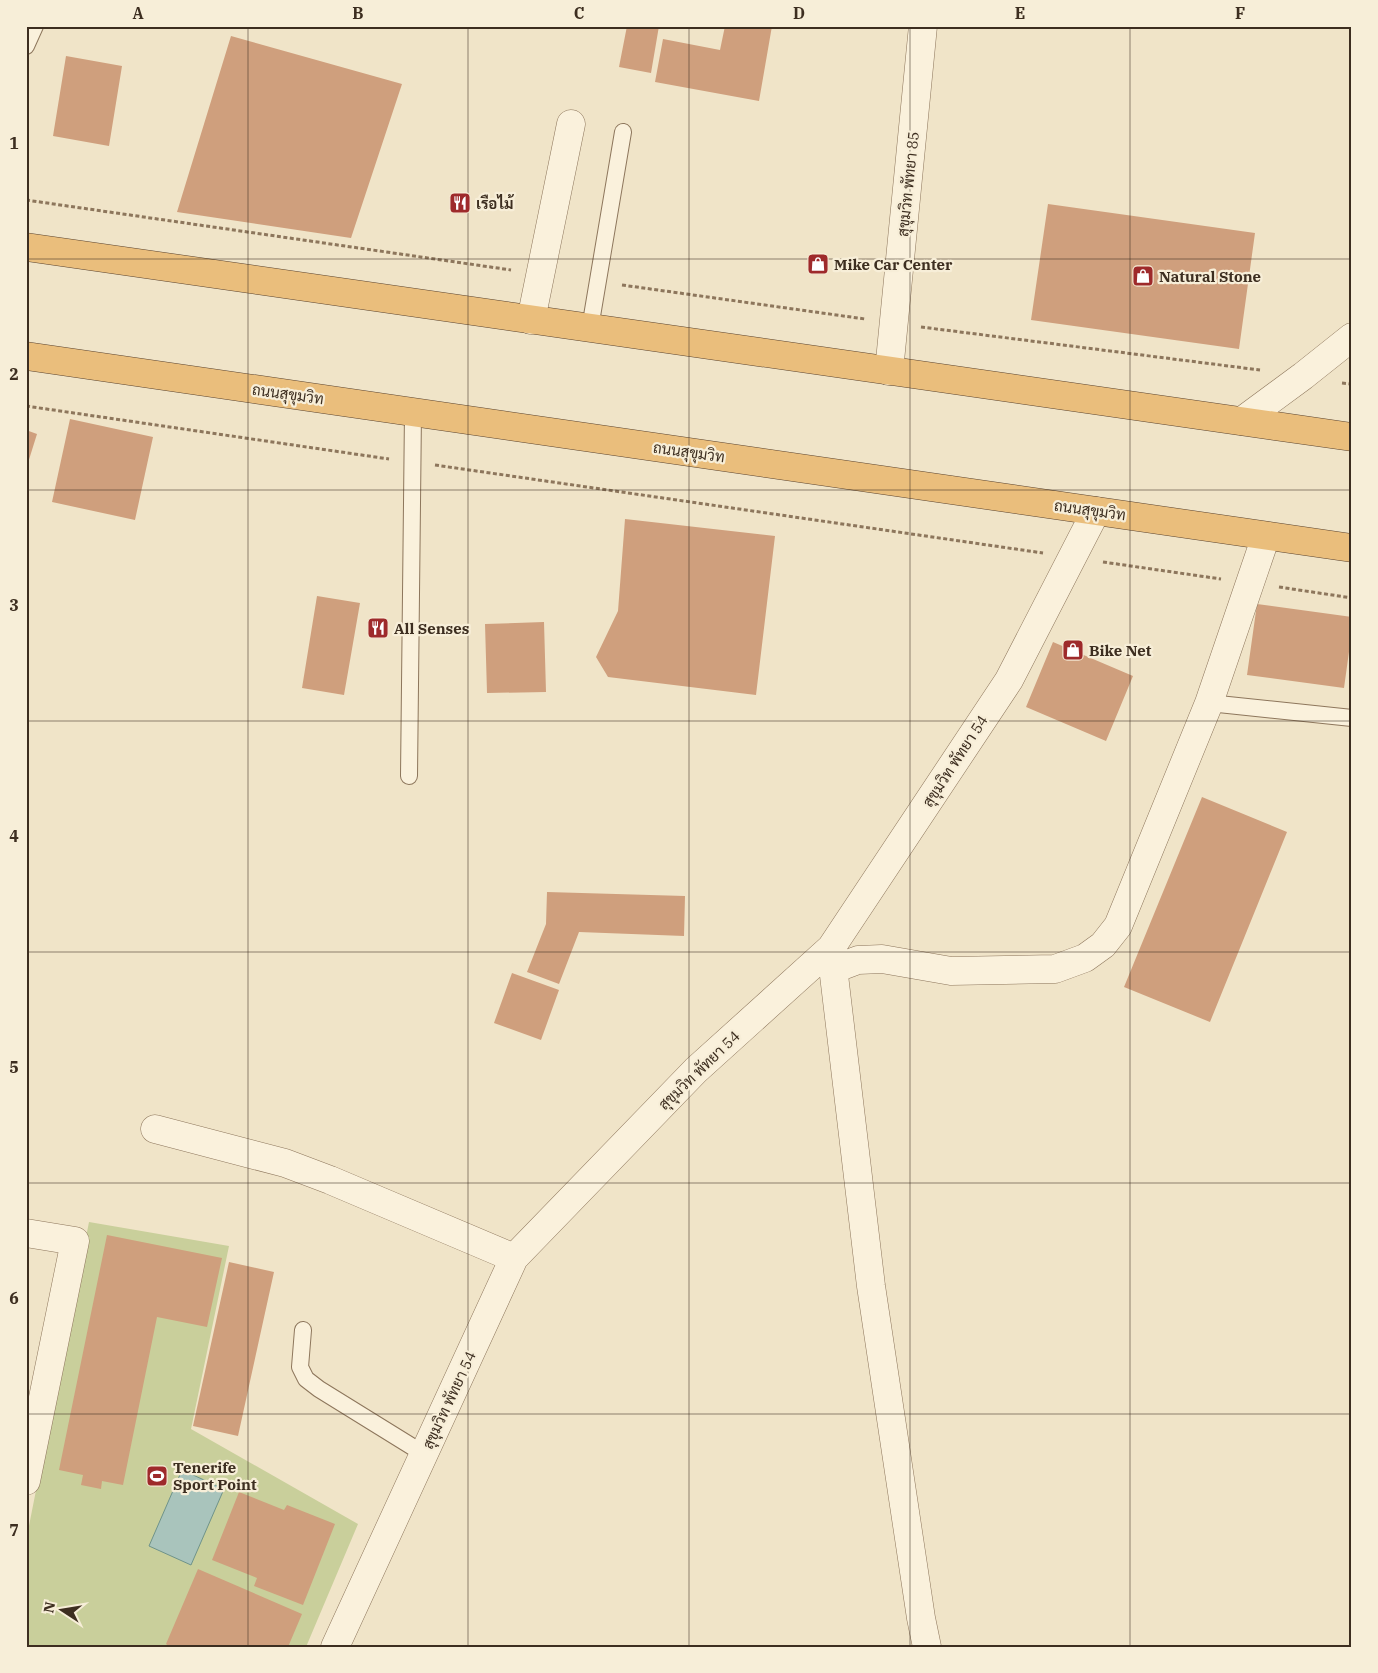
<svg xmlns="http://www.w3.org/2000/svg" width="1378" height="1673" font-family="'IBM Plex Serif',Sarabun,serif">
<rect width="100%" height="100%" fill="#f0e4c8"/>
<path fill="#c9cf9b" d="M89 1222 229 1246 191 1429 358 1524 306 1647H26V1541Z"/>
<path fill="#a9c4bc" stroke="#6f938a" d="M182 1470 224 1489 191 1565 149 1546Z"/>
<path fill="#cf9f7d" d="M627 26H659L651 73 619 67Z
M725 26H772L759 101 655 82 663 39 720 50Z
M231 36 402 84 351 238 177 212Z
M66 56 122 66 109 146 53 136Z
M1048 204 1255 233 1239 349 1031 320Z
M70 419 153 437 135 520 52 502Z
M26 430 37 434 27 466H26Z
M625 519 775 536 756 695 608 677 596 657 618 611Z
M317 596 360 603 344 695 302 688Z
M1257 604 1352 617V630L1344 688 1247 675Z
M544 622 546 692 487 693 485 624Z
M1053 642 1133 676 1106 741 1026 707Z
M1202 797 1287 832 1210 1022 1124 987Z
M547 892 685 896 684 936 579 932 559 984 527 972 546 924Z
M512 973 559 990 541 1040 494 1023Z
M107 1235 222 1258 207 1327 157 1317 123 1485 102 1481 101 1489 81 1485 83 1475 59 1470Z
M229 1262 274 1272 238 1436 193 1426Z
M239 1492 284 1510 287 1505 335 1524 303 1605 254 1586 257 1578 212 1560Z
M198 1569 302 1614 288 1647H170L166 1644Z"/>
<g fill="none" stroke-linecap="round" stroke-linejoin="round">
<g stroke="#8d765c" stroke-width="18">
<path id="service" d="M26 46 35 26
M590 328 623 132
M1209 703 1352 718
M409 776 413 412
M303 1330 300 1367 306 1379 319 1389 424 1454"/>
</g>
<g stroke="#8d765c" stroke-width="29">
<path id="minor" d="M531 320 571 124
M889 371 923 26
M831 950 871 1286 921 1618 927 1647
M834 969 858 960 882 959 951 971 1055 969 1085 958 1103 945 1118 926 1209 703 1266 536
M155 1129 285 1163 330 1180 514 1258
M26 1233 75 1241 26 1481
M335 1647 514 1258 696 1070 831 948 1009 680 1096 511"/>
</g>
<g stroke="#8d765c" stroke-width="29">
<path id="tertiary" d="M1242 421 1303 376 1352 337"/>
</g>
<g stroke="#5b4430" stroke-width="29">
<path id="trunk" d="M26 247 1352 437
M26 356 1352 548"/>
</g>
<path stroke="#8d765c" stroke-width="3" stroke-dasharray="4 2.5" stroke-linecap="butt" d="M26 200 511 270
M622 285 865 319
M921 327 1260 370
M1342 383 1352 384
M26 406 389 459
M435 465 1043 553
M1103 562 1221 579
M1279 587 1352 598"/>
<use href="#service" stroke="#faf1dc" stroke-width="16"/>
<use href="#minor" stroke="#faf1dc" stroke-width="28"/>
<use href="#tertiary" stroke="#faf1dc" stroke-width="28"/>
<use href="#trunk" stroke="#eabe7c" stroke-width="28"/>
</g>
<path fill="none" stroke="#3d2e20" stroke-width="1" stroke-opacity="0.55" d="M248 26V1647M468 26V1647M689 26V1647M910 26V1647M1130 26V1647M26 259H1352M26 490H1352M26 721H1352M26 952H1352M26 1183H1352M26 1414H1352"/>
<defs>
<g id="restaurant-square" transform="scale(1.125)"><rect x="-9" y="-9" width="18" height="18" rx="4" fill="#9e2a2b" stroke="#f7eed8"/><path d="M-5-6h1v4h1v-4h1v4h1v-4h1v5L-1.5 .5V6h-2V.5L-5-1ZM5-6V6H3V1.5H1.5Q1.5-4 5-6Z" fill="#fff"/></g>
<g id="shop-square" transform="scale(1.125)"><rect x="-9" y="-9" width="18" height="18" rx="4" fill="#9e2a2b" stroke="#f7eed8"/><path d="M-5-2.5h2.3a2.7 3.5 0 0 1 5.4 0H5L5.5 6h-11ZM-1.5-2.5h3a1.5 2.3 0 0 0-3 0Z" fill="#fff"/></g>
<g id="stadium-square" transform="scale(1.125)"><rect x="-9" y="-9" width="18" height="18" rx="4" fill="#9e2a2b" stroke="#f7eed8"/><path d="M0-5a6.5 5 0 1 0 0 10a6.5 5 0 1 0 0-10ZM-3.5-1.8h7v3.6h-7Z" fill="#fff"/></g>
</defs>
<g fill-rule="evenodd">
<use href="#restaurant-square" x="460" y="203"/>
<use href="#shop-square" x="818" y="264"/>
<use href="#shop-square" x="1143" y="276"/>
<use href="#restaurant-square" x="378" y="628"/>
<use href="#shop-square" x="1073" y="650"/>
<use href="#stadium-square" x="157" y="1476"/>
</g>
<g text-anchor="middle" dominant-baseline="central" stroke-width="4.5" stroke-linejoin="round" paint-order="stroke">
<g font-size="15" fill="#3d2e20" stroke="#f7eed8">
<text transform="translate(908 184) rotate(-84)">สุขุมวิท พัทยา 85</text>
<text transform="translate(288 394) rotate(8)">ถนนสุขุมวิท</text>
<text transform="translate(689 452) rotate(8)">ถนนสุขุมวิท</text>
<text transform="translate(1090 510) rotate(8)">ถนนสุขุมวิท</text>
<text transform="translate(955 761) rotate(-57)">สุขุมวิท พัทยา 54</text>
<text transform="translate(699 1070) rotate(-44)">สุขุมวิท พัทยา 54</text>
<text transform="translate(449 1400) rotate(-65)">สุขุมวิท พัทยา 54</text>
</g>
<g font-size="15" font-weight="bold" fill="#3d2e20" stroke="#f7eed8" text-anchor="start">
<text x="476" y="203">เรือไม้</text>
<text x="834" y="264">Mike Car Center</text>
<text x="1159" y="276">Natural Stone</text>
<text x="394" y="628">All Senses</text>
<text x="1089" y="650">Bike Net</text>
<text x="173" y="1467">Tenerife<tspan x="173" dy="17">Sport Point</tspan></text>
</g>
</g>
<rect width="1378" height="1673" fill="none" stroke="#f7eed8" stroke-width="55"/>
<g transform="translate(62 1610) rotate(282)" stroke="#f7eed8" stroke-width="4" paint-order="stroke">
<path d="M0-4L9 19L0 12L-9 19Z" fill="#3d2e20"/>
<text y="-8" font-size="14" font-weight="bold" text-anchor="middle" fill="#3d2e20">N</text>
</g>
<rect x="28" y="28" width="1322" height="1618" fill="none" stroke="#3d2e20" stroke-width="2"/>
<g font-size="16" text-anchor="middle" font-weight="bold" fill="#3d2e20">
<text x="138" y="19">A</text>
<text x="358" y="19">B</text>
<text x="579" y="19">C</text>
<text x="799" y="19">D</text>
<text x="1020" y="19">E</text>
<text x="1240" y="19">F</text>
<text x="14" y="149">1</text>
<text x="14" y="380">2</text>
<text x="14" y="611">3</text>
<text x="14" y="842">4</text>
<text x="14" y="1073">5</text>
<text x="14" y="1304">6</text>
<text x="14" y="1536">7</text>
</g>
</svg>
